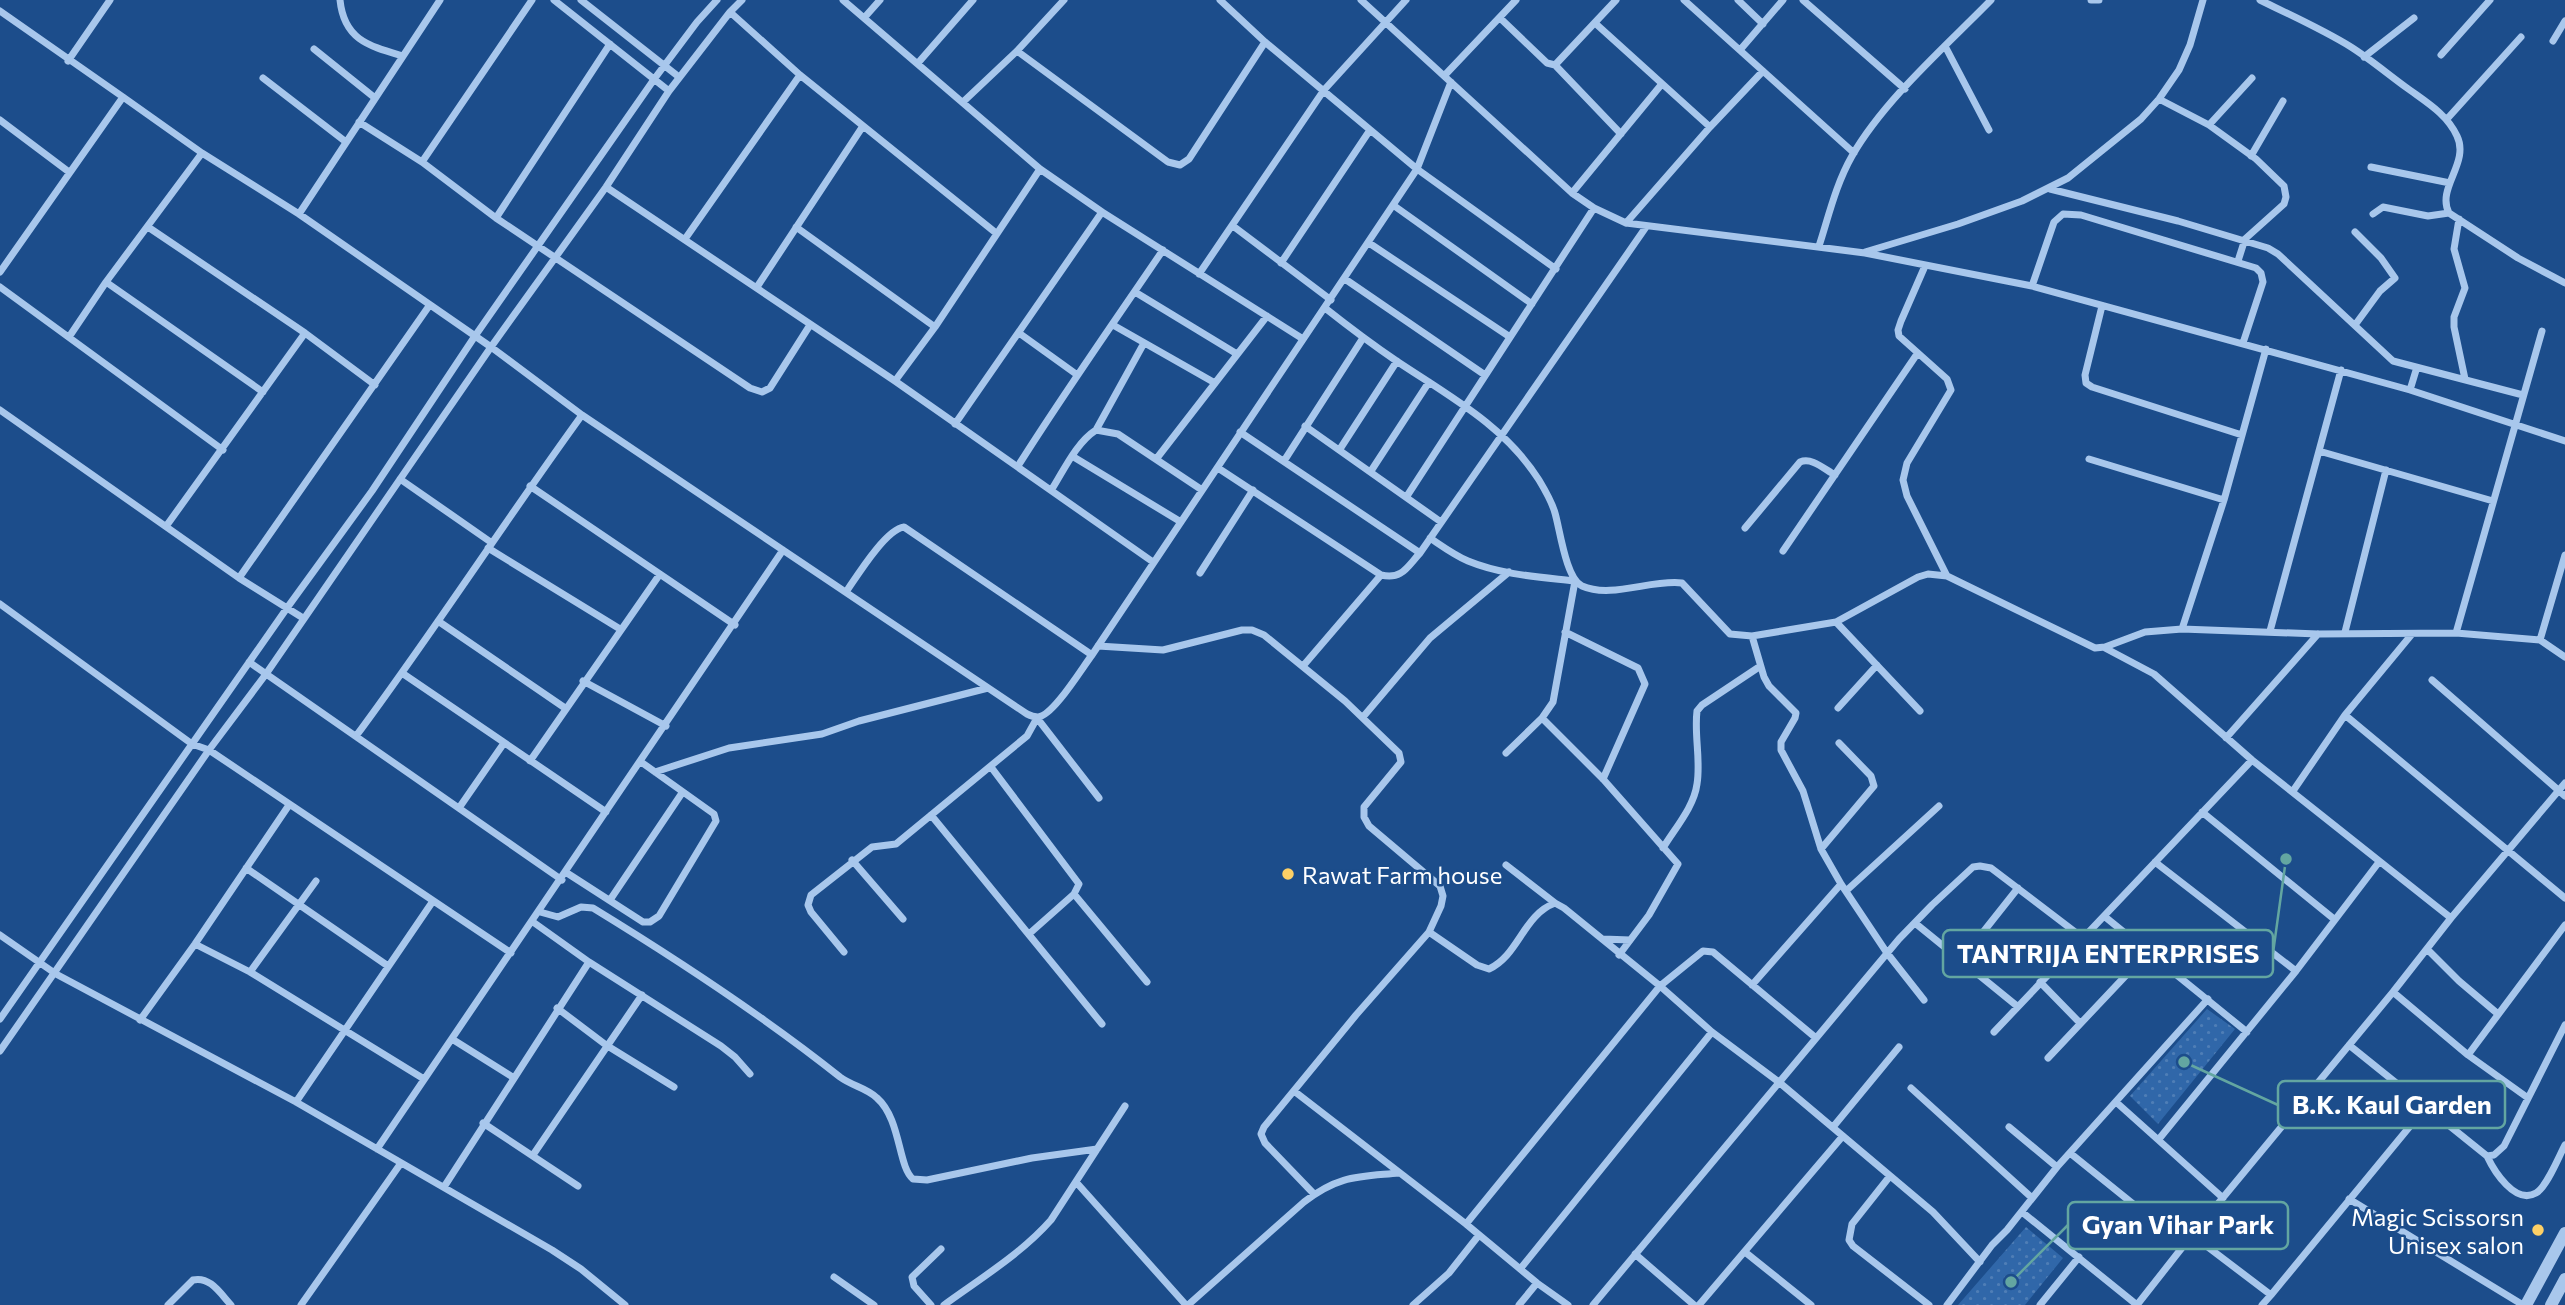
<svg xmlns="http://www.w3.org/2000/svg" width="2565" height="1305" font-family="Commissioner,sans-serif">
<defs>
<pattern id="green-dots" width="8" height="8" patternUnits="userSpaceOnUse" patternTransform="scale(1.75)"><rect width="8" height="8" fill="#3067a9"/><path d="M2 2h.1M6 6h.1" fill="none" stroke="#4f7eb6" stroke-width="1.8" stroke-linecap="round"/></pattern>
</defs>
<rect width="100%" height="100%" fill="#1c4d8b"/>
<path fill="url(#green-dots)" d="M2207 1009 2235 1029 2158 1124 2130 1096Z
M2026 1227 2063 1258 2025 1305H1958Z"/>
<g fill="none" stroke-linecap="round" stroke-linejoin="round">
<path stroke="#a8c7ec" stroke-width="7" d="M340 0C344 40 369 46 403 56
M554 0 669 91
M581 0 679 77
M843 0 1040 169 1102 212 1303 339
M1220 0 1265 42 1417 169 1556 269
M1361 0 1572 193 1594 208 1626 223 1865 253 2032 286 2410 390 2565 441
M1684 0 1854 153
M1738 0 1763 24
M1803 0 1905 89
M2091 0H2099
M2260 0C2290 15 2322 29 2351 47 2370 59 2389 75 2407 88 2426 102 2447 114 2457 136 2470 163 2436 188 2449 213L2518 258 2565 283
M0 11 123 97
M730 12 800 75 996 233
M864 18 880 0
M1500 18 1547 63 1555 65 1616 0
M1595 23 1710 127
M2553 41 2565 21
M1945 46 1989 130
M314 49 375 98
M1740 50 1783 0
M1017 51 1168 162 1180 165 1189 159 1265 42
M2441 55 2490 0
M2364 57 2414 18
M68 61 110 0
M918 63 973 0
M1555 65 1621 134
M1444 76 1516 0
M263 78 346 142
M2159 99 2209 125 2256 159 2284 186 2286 197 2284 204 2245 239 2238 261
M963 102 1017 51 1064 0
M2447 119 2521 37
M0 120 69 172
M359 122 422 162 496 218 750 388 762 392 770 388 810 325
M2209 125 2252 78
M2251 156 2283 101
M422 162 532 0
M2371 167 2450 183
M606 187 895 381 1153 562
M2050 189 2178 221 2268 248 2278 254 2393 361 2523 395
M1572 193 1661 85
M1393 205 1532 304
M299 214 440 0
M2373 214 2383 207 2428 216 2449 213
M496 218 610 44
M2459 219 2454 249 2465 288 2454 317V327L2465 379
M1626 223 1710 127 1763 71
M1233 226 1331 300
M148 227 305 333 375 385
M796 227 935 327
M685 239 800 75
M1369 243 1510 337
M1819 246C1829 215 1836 184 1852 156 1884 100 1946 46 1991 0
M1865 252 1958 224 2022 201 2068 178 2141 119 2159 99 2179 70 2190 45 2203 0
M1281 263 1370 130
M1925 266 1901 321 1898 330 1899 336 1947 379 1951 390 1907 463 1903 480 1907 496 1947 576
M0 272 123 97 202 153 299 214 491 347 582 415 1027 714C1029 715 1035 717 1038 717 1053 716 1082 668 1092 655L1417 169 1451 82
M1199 274 1324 90 1406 0
M1345 279 1485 375
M106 282 263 392
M2032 286 2054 222 2063 214 2081 215 2256 268 2261 273 2263 282 2243 343
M0 287 223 450
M757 287 863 126
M1135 292 1237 354
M2102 306 2085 375 2086 383 2092 387 2242 435
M1325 308C1349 327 1373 345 1398 362 1449 396 1505 426 1539 480 1545 490 1552 502 1555 513 1560 530 1566 579 1582 586 1611 599 1652 579 1682 583L1730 634 1752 636 1836 622 1918 577 1928 574 1947 576 2095 648 2105 647 2145 632 2182 629 2318 634 2456 633 2540 640 2565 657
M1113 325 1215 383
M2355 325 2380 291 2395 278 2381 258 2355 232
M1019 333 1076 374
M69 337 106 282 202 153
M895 381 935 327 1040 169
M2410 390 2417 367
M0 410 239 578 303 618
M955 424 1102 212
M1305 426 1441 522
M1096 430 1144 343
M1240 432 1420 553
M1340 449 1397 361
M2319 451 2493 501
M1072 456 1181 522
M1157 458 1267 316
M2089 459 2224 500
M1284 461 1363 338
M1018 466C1064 393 1114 322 1163 250
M1218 468 1381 575C1402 580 1407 567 1420 553L1646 227
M1371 471 1429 382
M400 479 492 543
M530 486 735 625
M1052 489C1064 470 1076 443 1096 430L1118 434 1202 490
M1407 496 1594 208
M167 525 305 333
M1745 528 1800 462C1812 457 1824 469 1835 475
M1430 538C1442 546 1454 555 1468 561 1502 575 1540 577 1575 581L1553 702 1542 718 1506 753
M488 548 620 629
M1783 551 1917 354
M1200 573 1253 490
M239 578 429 306
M846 592C857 576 886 529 904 527L1092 655
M0 604 192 744 209 750 511 953
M438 621 565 708
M1836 622 1920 711
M2182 629 2224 500 2266 349
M2270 631 2341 370
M1565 632 1638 668 1645 684 1603 779
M2345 632 2386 470
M2456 633 2542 331
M1752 636 1764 677 1769 686 1796 713 1795 718 1781 742V750L1803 791 1821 849 1841 884 1887 953 1924 1000
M2540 640 2565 555
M1098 646 1163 650 1242 630H1252L1264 635 1345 701 1399 753 1401 762 1364 807V817L1369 826 1440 886 1443 896 1441 906 1429 932 1356 1015 1264 1127 1261 1134 1265 1143 1314 1194
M2105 648 2154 674 2252 760 2451 918
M249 662 562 880
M1303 666 1381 575
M402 673 606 812
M2432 680 2565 796
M583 681 666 726
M1838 708 1877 665
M2345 715 2565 898
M1363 717 1430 638 1509 572
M1542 718 1603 779 1678 864 1649 915 1619 955
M356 736C434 631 505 521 582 415
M2226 738 2318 634
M530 761 660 574
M991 767 1079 884 1074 894 1029 934
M655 772 729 748 822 734 859 721 988 688
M2293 791 2345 715 2412 634
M459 808 504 743
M2202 812 2334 919
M931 815 1102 1024
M1663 848C1675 828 1694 807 1697 784 1701 760 1694 735 1697 711L1702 705 1759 667
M1821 849 1874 786 1871 776 1839 743
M852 860 903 919
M2155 862 2296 971
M1506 865 1555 903
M246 868 388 966
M567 873 643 922H650L659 916 716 821 714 814 641 762
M1846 891 1939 806
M1074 894 1147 982
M610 900 682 793
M540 912 558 917 581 907 593 908C678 960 762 1015 840 1077 852 1086 867 1088 877 1098 901 1119 898 1167 913 1179L927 1180 1032 1158 1097 1149
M2104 916 2247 1032
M533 922 589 962 721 1046 735 1057 750 1074
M1915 923 2017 1006
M1429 932 1477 965 1489 969C1519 955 1523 915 1555 903L1564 908 1660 986 1712 1032 1780 1083 1933 1212 1980 1262
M0 935 56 974 296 1102 552 1250 581 1269 625 1305
M1603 939 1630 940
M195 944 250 972 424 1079
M2427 949 2459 981 2498 1014
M844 952 811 912 808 905 811 895 872 847 896 844 1027 736 1037 718 1099 798
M1961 960 2018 888
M250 972 316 881
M2040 982 2080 1023
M1752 985 1841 884
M2393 992 2468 1055 2528 1098
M557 1008 606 1045 674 1087
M0 1019 287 608 372 491 475 336 655 78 697 22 717 0
M140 1020 195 944 289 805
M1994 1032 2252 760
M452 1039 514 1078
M2349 1045 2487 1156 2494 1155 2504 1146 2565 1025
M0 1051 209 750 266 674 491 347 606 187 669 91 730 12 742 0
M2468 1055 2565 925
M2048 1058 2148 952
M1911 1088 2032 1198
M1294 1091 1466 1224 1537 1283 1568 1305
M296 1102 433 901
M2116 1102 2223 1198
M483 1123 578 1186
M1833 1127 1899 1047
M2009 1127 2057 1167
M2159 1139 2296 971 2379 862
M377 1149 783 550
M2070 1153 2184 1245
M533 1155 642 995
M2487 1156C2494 1171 2515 1205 2536 1193 2547 1187 2559 1156 2565 1145
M1890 1176 1852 1224 1849 1240 1853 1246 1929 1305
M1076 1182 1186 1305
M444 1187 589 962
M2349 1199 2523 1305
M2022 1212 2137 1305 2192 1235 2393 992 2451 918 2565 783
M1466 1224 1660 986 1703 951 1713 952 1816 1038
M2192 1235 2271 1295 2425 1108
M1745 1252 1811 1305
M1635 1254 1694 1305
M1521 1268 1712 1032
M834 1277 874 1305
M168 1305 193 1280C210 1276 220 1293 231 1305
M301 1305 401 1163
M931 1305 914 1286 912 1277 941 1249
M944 1305C981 1278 1021 1254 1051 1220L1125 1106
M1188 1305 1304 1202C1339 1175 1358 1177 1399 1173
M1413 1305 1449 1273 1479 1235
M1519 1305 1537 1283
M1593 1305 1899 939 1932 905 1973 867 1980 866 1991 868 2083 938
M1699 1305 1842 1137
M1947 1305 1992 1245 2007 1230 2057 1167 2208 999
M2040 1305 2079 1257
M2262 1305 2271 1295"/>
<path stroke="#a8c7ec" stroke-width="12" d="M2526 1305 2565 1233
M2551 1305 2565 1279"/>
</g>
<g fill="#fdd066" stroke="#1c4d8b" stroke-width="2.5">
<circle cx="1288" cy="874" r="7"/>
<circle cx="2538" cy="1230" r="7"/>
</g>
<g text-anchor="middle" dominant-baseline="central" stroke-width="5" stroke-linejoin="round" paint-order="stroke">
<g font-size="24" fill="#fff" stroke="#1c4d8b" text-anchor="start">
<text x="1302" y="874">Rawat Farm house</text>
<text x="2524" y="1216" text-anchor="end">Magic Scissorsn<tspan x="2524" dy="28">Unisex salon</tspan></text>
</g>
</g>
<path fill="none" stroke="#63a6a1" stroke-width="2.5" d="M2286 859L2273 953M2184 1062L2278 1105M2011 1282L2068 1225"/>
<g fill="#63a6a1" stroke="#1c4d8b" stroke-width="2.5">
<circle cx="2286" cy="859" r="7"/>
<circle cx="2184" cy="1062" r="7"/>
<circle cx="2011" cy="1282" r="7"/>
</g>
<g fill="#1c4d8b" stroke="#63a6a1" stroke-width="2.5">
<rect x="1943" y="930" width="330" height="47" rx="7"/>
<rect x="2278" y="1081" width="227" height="47" rx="7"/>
<rect x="2068" y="1202" width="220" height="47" rx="7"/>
</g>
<g font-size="26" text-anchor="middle" font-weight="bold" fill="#fff">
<text x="2108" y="963">TANTRIJA ENTERPRISES</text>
<text x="2392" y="1114">B.K. Kaul Garden</text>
<text x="2178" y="1234">Gyan Vihar Park</text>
</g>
</svg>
